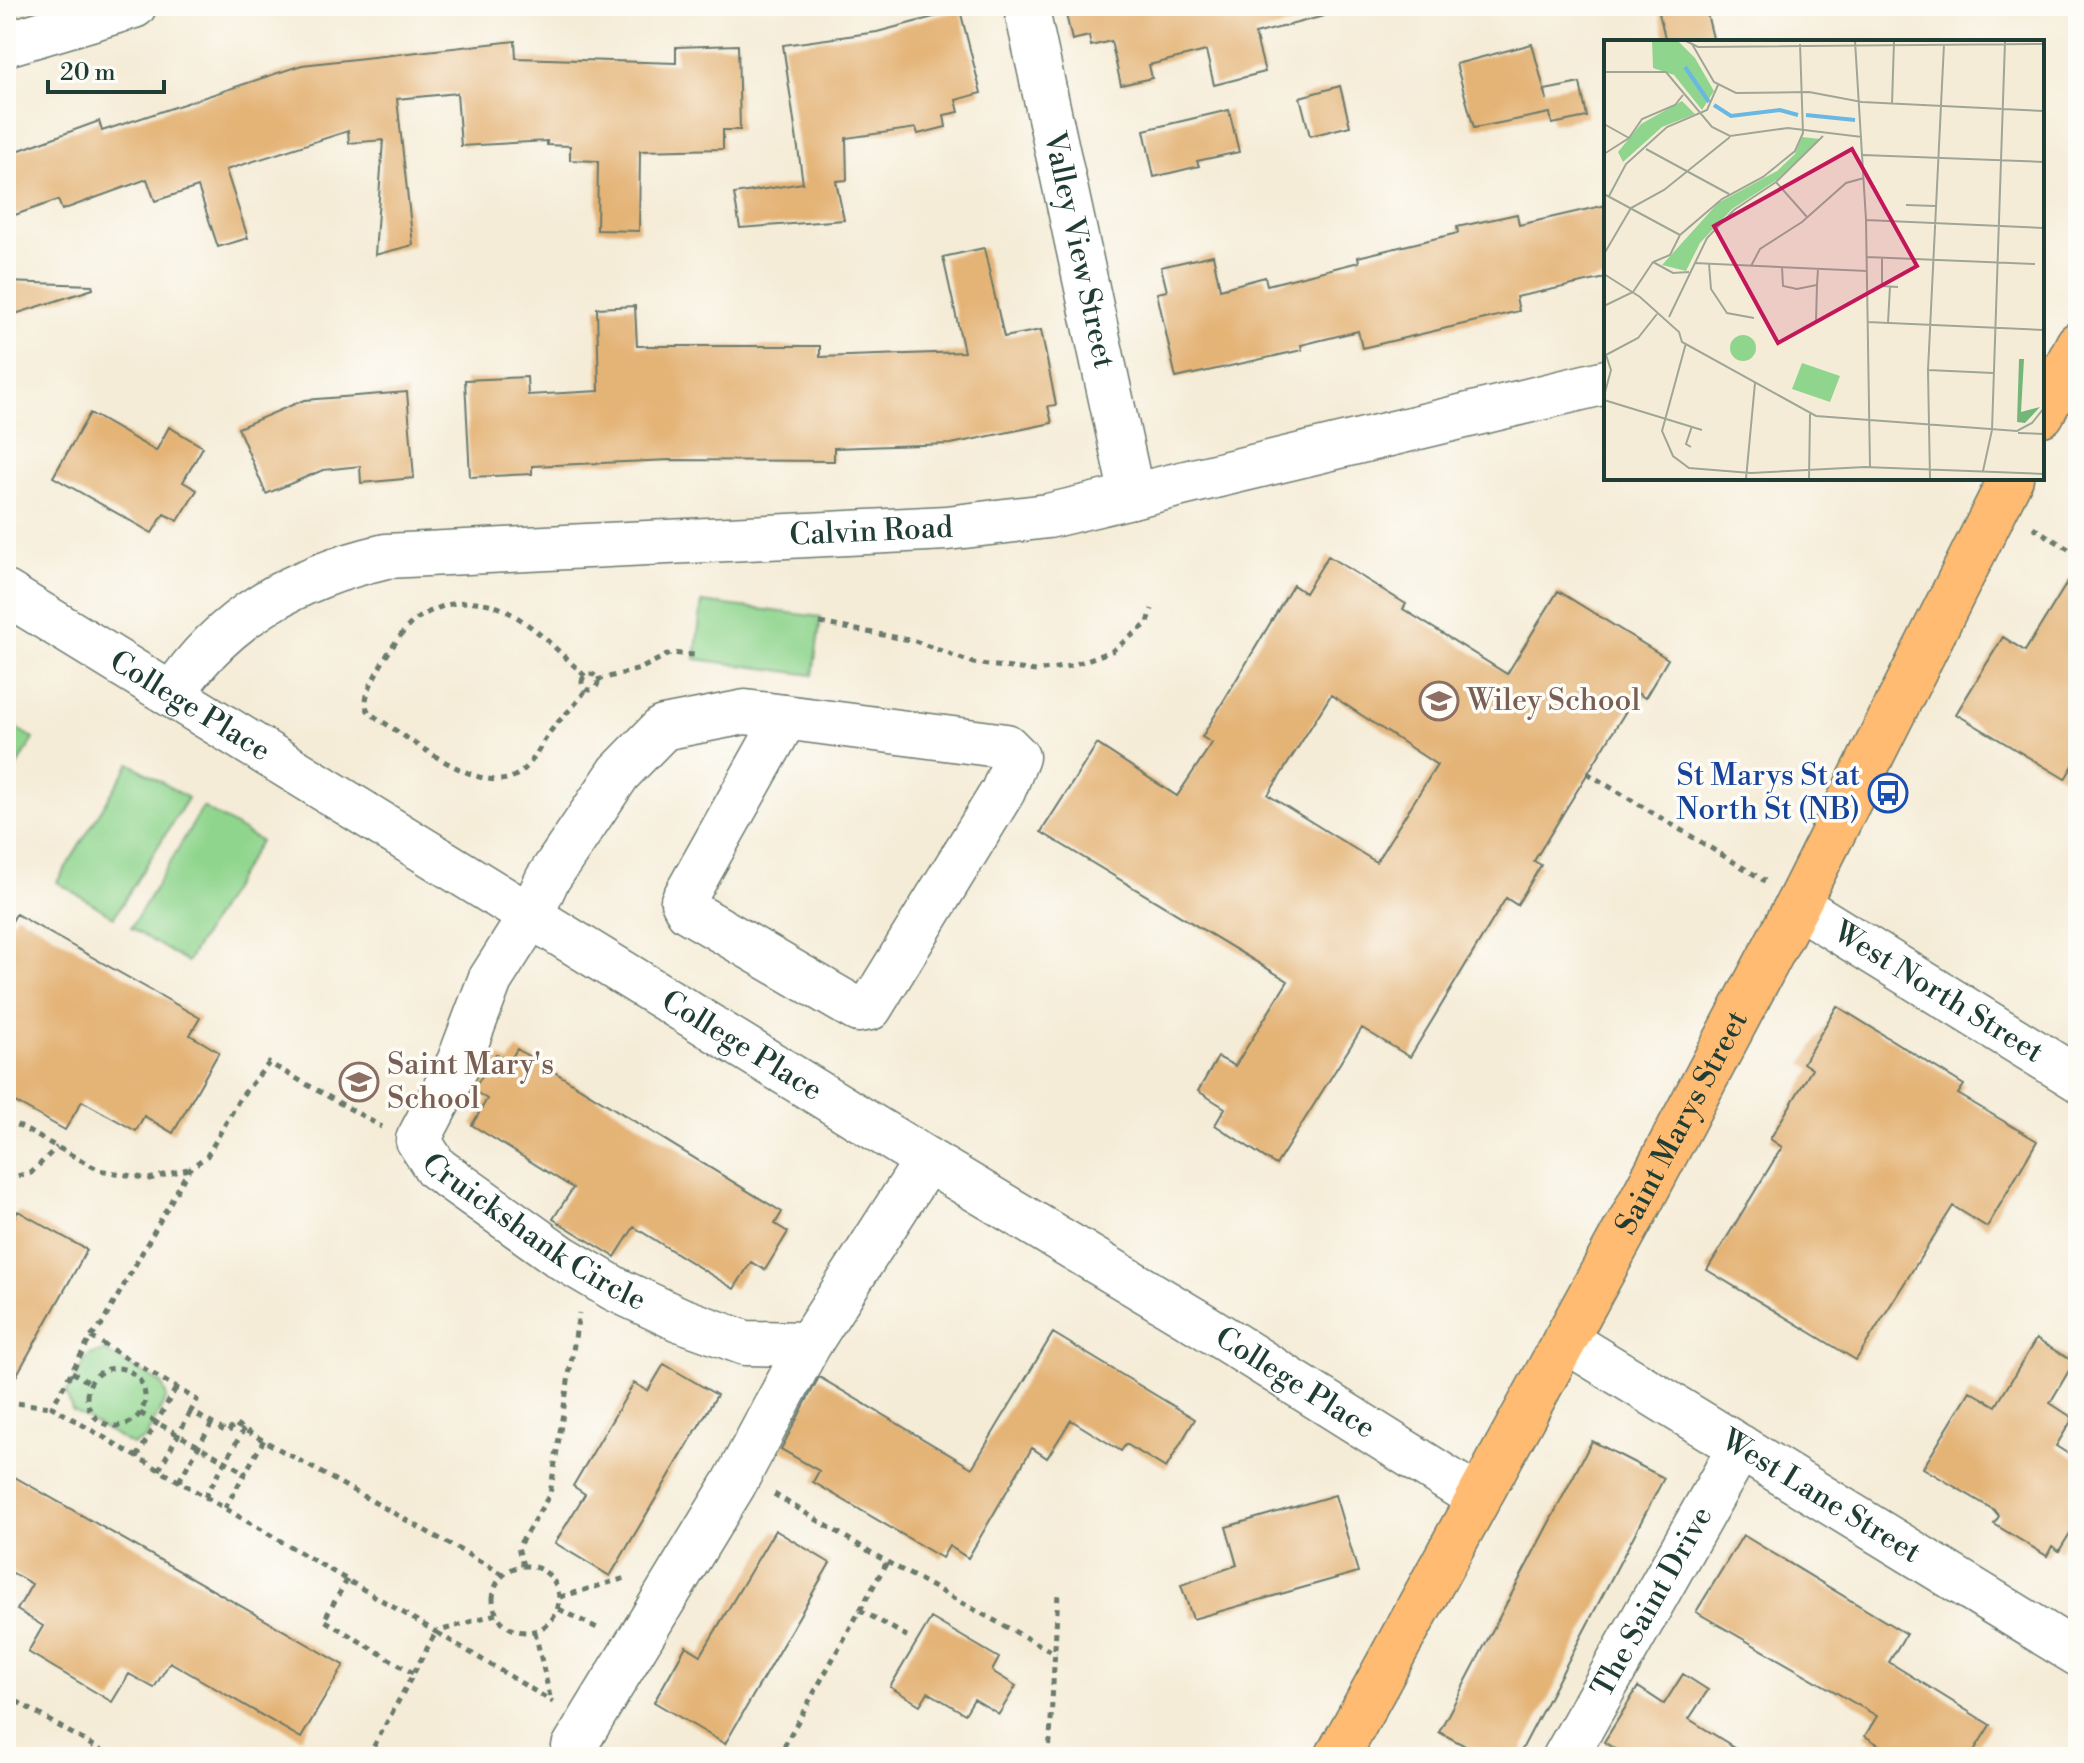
<svg xmlns="http://www.w3.org/2000/svg" width="2084" height="1763" font-family="'Libre Bodoni',serif">
<rect width="100%" height="100%" fill="#fdfcf7"/>
<filter id="ink" filterUnits="userSpaceOnUse"><feTurbulence type="fractalNoise" baseFrequency=".0125" numOctaves="2"/><feDisplacementMap in="SourceGraphic" scale="16" xChannelSelector="R" yChannelSelector="G"/><feConvolveMatrix kernelMatrix="1 2 1 2 8 2 1 2 1" color-interpolation-filters="sRGB"/></filter>
<filter id="wash" filterUnits="userSpaceOnUse"><feTurbulence type="fractalNoise" baseFrequency=".006" numOctaves="4" result="noise"/><feDisplacementMap in="SourceGraphic" scale="32" xChannelSelector="R" yChannelSelector="G"/><feGaussianBlur stdDeviation="1.8" result="paint"/><feColorMatrix in="noise" values="0 0 0 0 0 0 0 0 0 0 0 0 0 0 0 0 0 1.4 0 .05"/><feComposite in="paint" operator="in"/></filter>
<g filter="url(#wash)">
<rect width="100%" height="100%" fill="#f5ecd7"/>
<path fill="#90d58e" stroke="#588961" stroke-width="2" d="M702 602 821 617 813 675 695 659Z
M6 722 34 739 6 783Z
M130 763 188 798 114 917 57 882Z
M203 807 260 841 187 962 131 928Z
M104 1351 162 1384 167 1397 145 1439 132 1445 72 1410 66 1393 89 1355Z"/>
<g id="blocks">
<path fill="#e4b477" fill-rule="evenodd" d="M1064 6H1322L1324 16 1255 34 1265 72 1214 85 1206 51 1149 65 1152 78 1121 85 1111 41 1091 46 1089 36 1072 40Z
M1688 6H1705L1714 42H1666L1659 13Z
M960 10 981 93 956 100 959 112 944 115 946 127 918 134 916 128 846 138 847 180 836 181 844 220 740 228 734 194 803 183 783 45 877 32Z
M515 41 516 58 676 63V47L738 45 740 130H723V149L640 151 639 231 597 230 598 161 570 160V146L547 145V141L461 146 457 93 397 99 413 245 375 255 383 140 349 143 348 131 226 170 248 238 218 247 198 187 155 201 147 179 62 210 58 200 6 218V155L99 121 102 131 302 65Z
M1532 44 1547 100 1545 90 1580 83 1587 117 1552 124 1550 113 1474 128 1456 64Z
M1340 86 1350 126 1310 136 1300 97Z
M1229 110 1239 152 1197 161 1199 166 1154 177 1144 130Z
M1606 205V278L1516 297 1519 311 1362 348 1358 331 1301 345 1302 350 1176 378 1157 293 1167 291 1161 267 1213 255 1220 289 1265 277 1267 285 1359 262 1358 257 1458 233 1457 227 1517 214 1519 225Z
M984 248 1004 337 1041 330 1056 405 1048 406 1052 423 951 444 834 448V461L671 460 532 466V474L470 477 465 380 527 377 528 395 599 391 597 308 635 306 637 346H820V357L964 352 943 257Z
M6 282 92 285 93 289 6 317Z
M407 392 414 478 361 483 360 466 323 470 266 494 238 428 304 400Z
M90 413 156 451 169 427 203 447 183 482 197 490 178 521 164 514 152 533 53 477Z
M1328 556 1406 604 1403 609 1507 674 1558 591 1668 659 1645 698 1637 693 1534 861 1541 865 1517 905 1506 898 1410 1057 1362 1028 1276 1165 1215 1125 1225 1108 1198 1091 1218 1057 1235 1066 1288 981 1041 832 1097 744 1177 796 1212 743 1202 737 1293 585 1305 593ZM1331 695 1437 765 1376 862 1268 795Z
M2078 565V757L2065 779 1956 714 2003 637 2025 651Z
M16 914 200 1018 190 1035 219 1052 173 1133 144 1116 136 1131 82 1101 65 1130 6 1097V932Z
M1837 1006 1964 1085 1958 1094 2037 1141 1987 1227 1953 1206 1856 1360 1707 1270 1782 1147 1770 1139 1812 1069 1803 1063Z
M517 1049 782 1212 775 1224 788 1232 765 1270 751 1262 734 1289 634 1227 615 1257 553 1219 573 1188 472 1125 487 1099 473 1090 496 1054 509 1062Z
M18 1211 87 1250 6 1394V1232Z
M1053 1333 1195 1419 1166 1468 1126 1444 1121 1451 1071 1420 1047 1458 1032 1448 968 1558 949 1546 942 1558 813 1482 819 1471 781 1449 819 1377 972 1468Z
M2036 1339 2074 1362 2050 1403 2073 1418 2056 1446 2078 1460V1520L2059 1551 2052 1546 2047 1556 1994 1524 1999 1516 1994 1510 1923 1468 1970 1391 1996 1406Z
M664 1364 717 1395 610 1576 555 1543 585 1494 573 1486 634 1383 648 1391Z
M1592 1441 1664 1478 1518 1757H1486L1439 1732Z
M6 1472 344 1665 301 1738 170 1662 154 1688 129 1674 112 1702 28 1652 43 1626 17 1610 32 1584 6 1569Z
M1335 1495 1358 1572 1193 1619 1181 1585 1237 1565 1226 1527Z
M775 1530 830 1563 725 1744 654 1702 686 1646 701 1655Z
M1743 1535 1906 1634 1889 1662 1990 1725 1970 1757H1898L1865 1736 1877 1716 1696 1612Z
M931 1618 999 1658 992 1671 1016 1686 999 1714 974 1699 965 1714 928 1692 920 1705 890 1687Z
M1683 1674 1708 1690 1689 1719 1750 1757H1629L1604 1742 1638 1687 1664 1704Z"/>
</g>
</g>
<g filter="url(#ink)">
<use href="#blocks" fill-opacity="0" stroke="#6a7a6d" stroke-width="2"/>
<g fill="none" stroke-linecap="round" stroke-linejoin="round">
<g stroke="#6a7a6d" stroke-width="47">
<g id="minor">
<path id="s1" d="M1026 6 1132 496"/>
<path d="M6 44 134 6"/>
<path id="s2" d="M6 593 927 1160 1201 1324 1478 1498"/>
<path id="s3" d="M172 695C223 616 296 577 386 556L947 528 1048 516 1606 382"/>
<path id="s4" d="M786 717 683 901 688 911 858 1010 870 1008 1003 791 1017 757 1006 746 745 712 663 728 619 773 547 880 530 917 490 980 459 1062 418 1140 436 1168 561 1257 615 1289 679 1319 745 1343 809 1344 927 1160"/>
<path id="s5" d="M1797 905 2078 1079"/>
<path id="s6" d="M1565 1340 2078 1654"/>
<path d="M574 1747 734 1484 809 1344"/>
<path id="s7" d="M1565 1757 1740 1447"/>
</g>
</g>
<g stroke="#6a7a6d" stroke-width="47">
<g id="major">
<path d="M2042 414 2078 344"/>
<path id="s8" d="M1337 1757 1633 1216 1797 905 2011 478"/>
</g>
</g>
<path stroke="#6a7a6d" stroke-width="5" stroke-dasharray="6 6" stroke-linecap="butt" d="M2033 527 2078 555
M820 623 915 641 973 663 1036 671 1070 666 1112 651 1148 623 1152 609
M582 682a8 8 0 1 1 16 0a8 8 0 1 1-16 0Z
M585 676C559 652 526 616 492 605 465 597 438 605 415 620 401 630 364 686 366 704 366 711 371 714 377 718 406 736 475 791 510 778 531 771 538 748 550 732 561 717 577 705 586 689
M597 680 640 669 671 653 695 655
M1587 773 1765 881
M6 1119 99 1170 149 1179 188 1169
M6 1178 31 1173 57 1147
M91 1337 101 1326 189 1169 207 1156 240 1098 269 1063 382 1127
M87 1397a29 29 0 1 1 58 0a29 29 0 1 1-58 0Z
M72 1372 90 1383
M6 1402 52 1407
M140 1413 246 1473
M137 1457 176 1388
M159 1470 191 1411
M179 1481 212 1423
M774 1494 887 1562 1056 1654
M205 1497 244 1429
M225 1508 264 1440
M493 1599a33 33 0 1 1 66 0a33 33 0 1 1-66 0Z
M523 1566 518 1547 550 1494 579 1313
M347 1580 324 1620 413 1673
M560 1597 629 1577
M559 1609 597 1628
M860 1610 912 1639
M496 1614 436 1632 52 1407 91 1337 197 1400 191 1411 228 1433 234 1424 503 1574
M535 1632 551 1701
M6 1695 112 1757
M368 1757 436 1632 553 1702
M778 1757 887 1562
M1049 1757 1058 1593"/>
<use href="#minor" stroke="#fff" stroke-width="44"/>
<use href="#major" stroke="#febb71" stroke-width="44"/>
</g>
</g>
<defs>
<g id="school-ring" transform="scale(2)"><circle r="9.5" fill="#fdfcf7" stroke="#8d6e63" stroke-width="1.5"/><path d="M0-5L7-2L0 1L-7-2ZM-4 1L0 2.5L4 1V4Q0 6-4 4Z" fill="#8d6e63"/></g>
<g id="bus-ring" transform="scale(2)"><circle r="9.5" fill="#fdfcf7" stroke="#1a4fb4" stroke-width="1.5"/><path d="M-5-6H5V4H4V6H2V4H-2V6H-4V4H-5ZM-3.5-4V0h7V-4ZM-3.5 1.2v1.5H-2V1.2ZM2 1.2v1.5H3.5V1.2Z" fill="#1a4fb4"/></g>
</defs>
<g fill-rule="evenodd">
<use href="#school-ring" x="1439" y="701"/>
<use href="#bus-ring" x="1888" y="793"/>
<use href="#school-ring" x="359" y="1082"/>
</g>
<g text-anchor="middle" dominant-baseline="central" stroke-width="7" stroke-linejoin="round" paint-order="stroke">
<g font-size="30" fill="#1f3d34" stroke="#fdfcf7">
<text stroke="none"><textPath href="#s1" startOffset="250">Valley View Street</textPath></text>
<text stroke="none"><textPath href="#s3" startOffset="748">Calvin Road</textPath></text>
<text stroke="none"><textPath href="#s2" startOffset="216">College Place</textPath></text>
<text stroke="none"><textPath href="#s5" startOffset="166">West North Street</textPath></text>
<text stroke="none"><textPath href="#s2" startOffset="864">College Place</textPath></text>
<text stroke="none"><textPath href="#s8" startOffset="722">Saint Marys Street</textPath></text>
<text stroke="none"><textPath href="#s4" startOffset="1718">Cruickshank Circle</textPath></text>
<text stroke="none"><textPath href="#s2" startOffset="1512">College Place</textPath></text>
<text stroke="none"><textPath href="#s6" startOffset="300">West Lane Street</textPath></text>
<text stroke="none"><textPath href="#s7" startOffset="178">The Saint Drive</textPath></text>
</g>
<g font-size="30" fill="#785e54" stroke="#fdfcf7" text-anchor="start">
<text x="1467" y="701">Wiley School</text>
<text x="387" y="1065">Saint Mary's<tspan x="387" dy="34">School</tspan></text>
</g>
<g font-size="30" fill="#164399" stroke="#fdfcf7" text-anchor="end">
<text x="1860" y="776">St Marys St at<tspan x="1860" dy="34">North St (NB)</tspan></text>
</g>
</g>
<g transform="translate(1604 40)">
<rect width="440" height="440" fill="#f5ecd7"/>
<path d="M48 1H74L91 18 110 51 98 70 70 35 49 28ZM78 61 91 74 58 87 19 122 14 112 37 84ZM198 97 216 99 174 139 128 169 96 203 82 231 58 225 114 163 173 131 191 114ZM126 308a13 13 0 1 1 26 0a13 13 0 1 1-26 0ZM198 323 236 336 226 362 188 349Z" fill="#90d58e"/>
<path d="M415 319H420L417 372 436 367 421 383 413 382Z" fill="#74b679"/>
<path fill="none" stroke="#68b8e3" stroke-width="4" d="M81 27 105 62M110 65 127 76 176 70 194 75M202 75 251 80"/>
<path fill="none" stroke="#9fa696" stroke-width="2" d="M82 1 94 7 440 4M251 1 262 180 266 427M88 4 110 42 132 53 205 52 258 62 440 71M0 32H62L108 87 126 96 184 88 258 97M288 64 290 1M0 84 25 98M42 109 125 154M0 114 25 98 38 79 71 65 79 55M259 115 440 122M172 142 203 177M0 154 76 195M5 156 22 124 63 87 103 70 114 45M302 165 332 166M262 180 440 188M0 214 27 168 60 150 126 97M263 217 431 224M278 218V246L294 247M49 222 69 233 85 232M90 223 263 231M105 224 107 249 123 273 150 278M147 226 156 209 198 182 242 143 260 138M178 227 179 246 193 249 213 245 214 229M0 234 36 257 75 292 78 302 212 376 413 391 428 383 440 368M0 266 29 252 49 222 66 215 76 195 118 159 159 137 191 111 199 93 196 4M65 277 103 198 130 170 172 142 219 96M212 281 213 245M263 282 440 290M284 283 286 246M82 303 58 391 69 416 85 428 147 433 261 427 440 434M0 316 34 298 53 274M324 330 389 333M0 356 7 330 2 315M0 360 98 390M414 393 440 394M87 407 82 404 88 386M379 431 388 390 401 1M142 439 151 343M205 439 206 374M326 439 324 330 340 4"/>
<path fill="#c2185b" fill-opacity="0.15" stroke="#c2185b" stroke-width="4" d="M248 109 313 226 174 303 110 186Z"/>
<rect width="440" height="440" fill="none" stroke="#1f3d34" stroke-width="4"/>
</g>
<rect width="2084" height="1763" fill="none" stroke="#fdfcf7" stroke-width="32"/>
<path d="M48 80v12h116v-12" fill="none" stroke="#1f3d34" stroke-width="4"/>
<text x="60" y="80" font-size="24" fill="#1f3d34" stroke="#fdfcf7" stroke-width="6" paint-order="stroke">20 m</text>
</svg>
